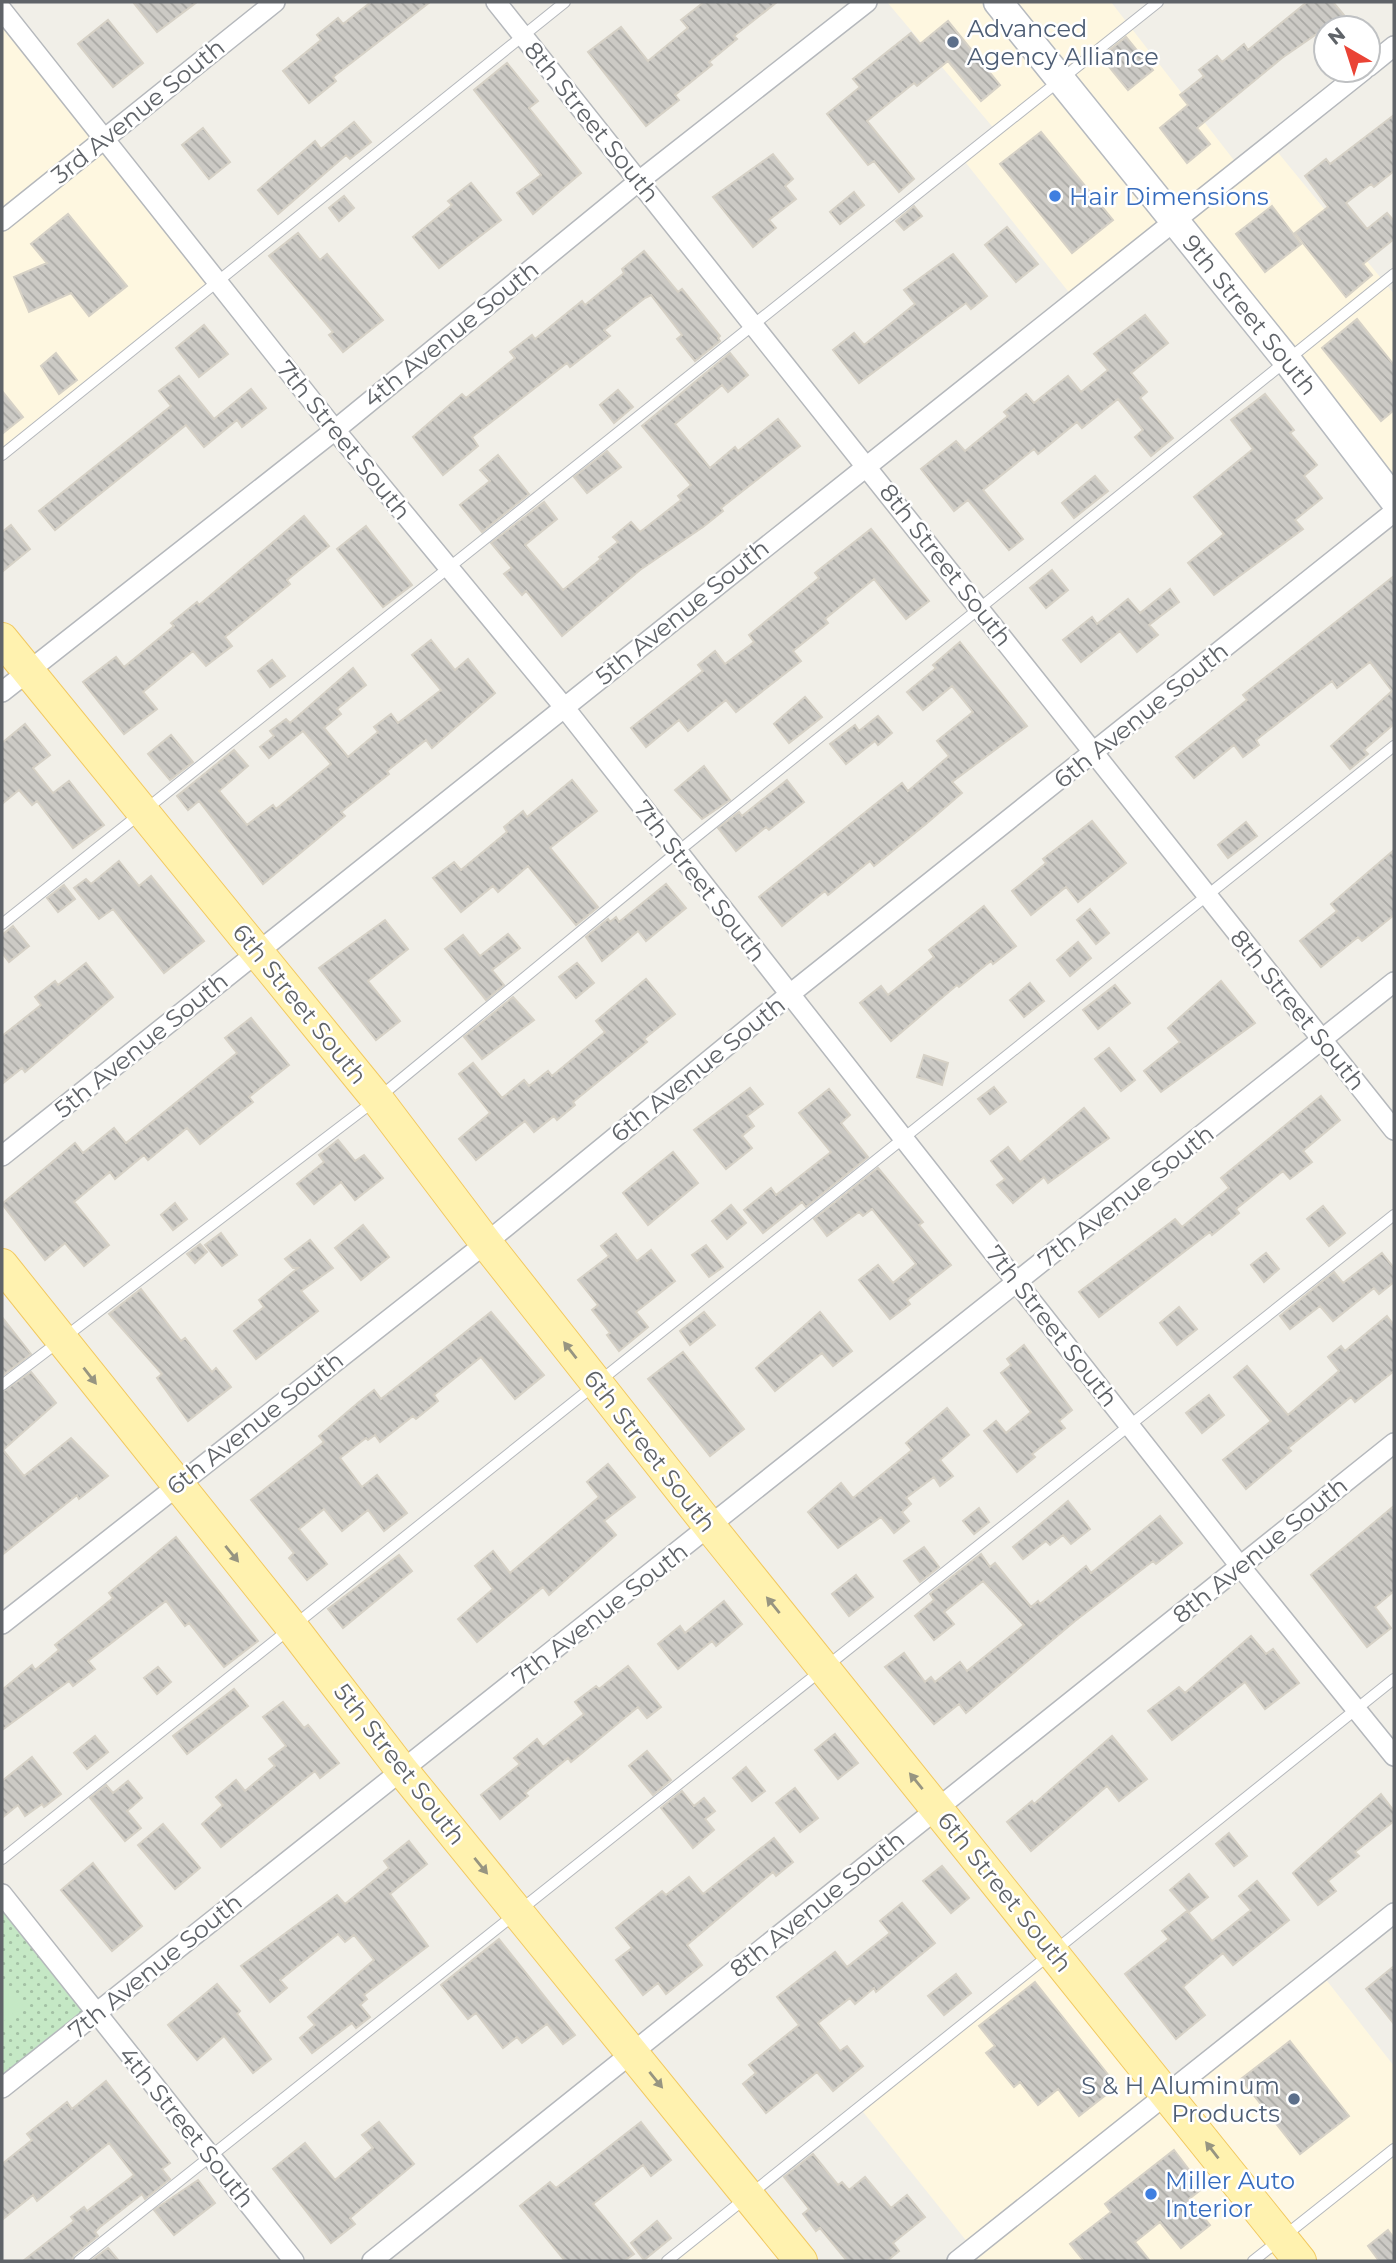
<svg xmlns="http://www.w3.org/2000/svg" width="1396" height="2263" font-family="Montserrat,sans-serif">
<defs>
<pattern id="park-dots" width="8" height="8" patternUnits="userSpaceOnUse" patternTransform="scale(1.75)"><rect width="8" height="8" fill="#c5e8c5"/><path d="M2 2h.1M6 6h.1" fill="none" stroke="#a3c0a4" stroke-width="1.8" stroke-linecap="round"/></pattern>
<pattern id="building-back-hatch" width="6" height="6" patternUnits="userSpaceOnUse" patternTransform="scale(1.75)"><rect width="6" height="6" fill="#cccac5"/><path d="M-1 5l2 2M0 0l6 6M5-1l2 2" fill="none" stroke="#a9a8a4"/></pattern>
</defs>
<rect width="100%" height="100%" fill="#f1efe8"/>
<path fill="#fef7e0" d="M887 2H1111L1240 168 1271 144 1394 294V500L1175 221 1075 300 962 158 996 131Z
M2 10 218 283 2 455Z
M1054 1953 1167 2094 1320 1972 1394 2066V2261H957L972 2248 860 2108Z
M750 2195 805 2261H667Z"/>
<path fill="url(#park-dots)" d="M2 1896 96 2014 2 2088Z"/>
<path fill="#c5e8c5" d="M2 1979 23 2005 2 2023Z"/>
<path fill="url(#building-back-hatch)" stroke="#d6d1c6" stroke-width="2" d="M133 2H197L157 32Z
M371 2H430L333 77 336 81 309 103 283 71 321 40 317 35 338 18 343 24Z
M704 2H777L734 36 737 39 709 62 712 65 675 95 679 100 646 126 588 52 621 27 648 61 688 28 681 20Z
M1307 2H1333L1344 15 1282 58 1197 128 1210 144 1187 163 1160 128 1188 105 1180 95 1204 76 1199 70 1217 56 1222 62 1244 44 1248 50Z
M108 20 143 63 113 87 78 44Z
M948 21 1000 85 981 101 948 61 917 86 914 83 867 121 914 179 899 192 874 161 868 165 827 114 860 87 853 79 911 33 920 44Z
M1126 37 1153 70 1128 90 1101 57Z
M507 63 538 101 529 108 581 173 533 214 517 193 541 175 474 90Z
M1394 115V171L1374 187 1371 184 1346 203 1367 229 1387 213 1394 221V239L1363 264 1372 275 1346 297 1295 233 1328 207 1305 176 1326 159 1330 164Z
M354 122 371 142 350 159 346 155 278 214 258 190 315 141 321 149Z
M203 128 230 162 209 179 182 145Z
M1041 132 1113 220 1072 253 1000 164Z
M773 154 793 179 785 186 796 199 769 220 776 228 753 247 713 197Z
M471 183 501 220 439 268 413 237 452 205 448 201Z
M854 192 864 205 840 224 830 212Z
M344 196 354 208 339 221 329 208Z
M914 206 922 216 904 230 896 221Z
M1272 206 1301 244 1265 272 1236 234Z
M68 214 127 286 89 316 71 293 29 312 14 277 47 263 31 244Z
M1007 227 1038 264 1016 282 985 245Z
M298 233 320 260 327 254 383 320 343 352 329 335 333 332 269 256Z
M644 251 678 292 682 289 720 336 718 338 720 341 695 361 677 339 682 335 651 295 645 298 604 330 610 336 570 367 567 363 472 437 478 446 443 475 413 437 462 394 466 398 515 358 510 352 532 335 535 339 582 301 585 305 624 273 622 269Z
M953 254 987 296 971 309 966 303 859 383 833 350 854 333 864 345 915 304 904 290Z
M1145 315 1168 343 1131 373 1147 392 1140 398 1173 438 1151 456 1135 437 1143 430 1118 399 1082 428 1077 422 1038 454 1034 449 983 490 1023 539 1009 550 968 500 954 511 921 469 956 441 965 451 1008 416 1004 412 1026 394 1034 403 1068 376 1081 392 1108 370 1094 354Z
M1357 319 1394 365V410L1381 421 1322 348Z
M204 325 228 354 199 377 176 348Z
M56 353 77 380 59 394 41 366Z
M730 353 748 375 728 392 722 385 675 424 710 468 735 447 738 451 778 419 800 446 721 508 723 511 703 527 640 570 562 636 526 591 522 595 504 574 512 568 491 543 544 502 557 519 525 545 563 590 601 559 599 557 618 542 613 537 631 522 640 532 681 500 678 496 691 485 642 426Z
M179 376 214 419 251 389 266 408 242 427 237 420 204 447 186 425 55 530 39 511 171 406 159 391Z
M618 390 633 407 614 423 600 405Z
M2 391 23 417 2 434Z
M1265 394 1294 430 1290 433 1317 465 1304 476 1322 498 1295 520 1303 529 1214 595 1188 563 1224 534 1194 497 1253 449 1231 420Z
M607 451 621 467 587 493 574 477Z
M498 455 529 494 482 532 460 505 490 481 480 470Z
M1095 476 1108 491 1074 518 1062 503Z
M304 516 329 546 287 580 290 584 225 637 232 646 206 666 193 651 143 692 157 709 124 734 83 682 116 657 124 667 174 626 171 623 197 602 199 605Z
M11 525 30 549 2 572V532Z
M366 526 412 585 383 607 337 549Z
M871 529 929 601 906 619 874 579 825 619 828 623 793 651 801 661 736 712 726 700 688 731 679 720 646 747 631 728 703 671 698 665 715 651 725 664 754 642 749 635 819 578 815 573Z
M1052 570 1068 590 1046 608 1030 588Z
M1394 576V724L1364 750 1368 754 1350 769 1331 746 1392 691 1370 662 1337 688 1332 681 1256 740 1259 745 1243 757 1234 745 1194 778 1176 757 1247 700 1243 695Z
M1170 589 1179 602 1149 625 1158 635 1137 652 1120 631 1081 662 1063 640 1092 617 1097 624 1128 599 1140 613Z
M431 640 455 670 468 659 495 693 432 748 426 740 387 771 389 774 341 812 345 816 263 884 199 801 188 810 177 796 234 750 248 766 219 791 247 825 273 805 276 809 331 764 303 731 269 758 260 747 274 736 270 731 286 719 290 723 353 668 366 685 337 709 341 714 324 728 348 757 378 732 374 727 391 714 398 723 441 690 412 655Z
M960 642 1027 726 952 782 962 793 926 824 874 866 870 861 828 895 825 891 782 926 759 897 902 783 908 791 949 756 937 741 973 712 952 686 923 710 907 692 936 668 933 665Z
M272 660 285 676 270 687 258 671Z
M805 697 822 717 789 743 774 724Z
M878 716 892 733 878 745 875 741 846 764 830 744 855 725 859 731Z
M25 724 50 755 33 768 53 793 69 781 104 825 73 848 37 801 32 805 19 790 2 804V743Z
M171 735 193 762 170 780 148 754Z
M704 766 730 800 702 819 675 790Z
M572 780 597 811 550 848 598 907 576 925 528 866 498 892 493 886 461 912 433 878 454 862 461 870 507 832 504 827 523 811 527 817Z
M787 780 804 802 769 830 766 827 736 851 718 828 739 812 742 816Z
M1092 821 1126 863 1078 902 1066 887 1031 915 1012 891 1046 863 1043 859Z
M1246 822 1257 836 1228 858 1218 845Z
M1394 850V915L1362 941 1358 937 1321 967 1300 941 1337 911 1331 904Z
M119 861 139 886 151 876 204 941 164 973 113 909 99 919 74 888 86 879 91 884Z
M666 884 686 908 646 941 638 931 602 961 586 937 608 919 610 922 616 917 619 922Z
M64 885 75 899 58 912 47 898Z
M984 906 1016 946 993 964 991 961 959 987 957 985 891 1041 860 1003 881 986 888 995 934 957 929 950Z
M1090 909 1109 933 1096 944 1077 920Z
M385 920 408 949 368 981 400 1021 376 1040 319 968Z
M13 926 29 946 9 962 2 953V935Z
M508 934 520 948 492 970 504 985 486 1000 445 949 463 935 480 956Z
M1078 942 1091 958 1070 976 1057 960Z
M86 963 113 997 25 1072 22 1068 2 1084V1036L41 1005 35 997 55 981 58 985Z
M577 963 594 983 576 998 559 977Z
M646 979 675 1014 644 1039 647 1042 573 1102 575 1105 557 1120 554 1116 534 1132 525 1121 476 1160 459 1139 490 1113 459 1074 473 1063 502 1098 524 1080 529 1086 548 1071 552 1076 605 1032 596 1021Z
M1221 981 1255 1023 1161 1092 1144 1071 1180 1042 1168 1028Z
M1030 983 1044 1001 1024 1017 1010 1000Z
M1115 985 1130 1003 1098 1029 1083 1010Z
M513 997 534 1020 482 1059 464 1037Z
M251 1018 289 1065 249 1097 253 1102 200 1144 187 1128 148 1160 144 1155 115 1179 110 1172 74 1202 109 1245 84 1266 65 1243 45 1260 2 1204 75 1143 83 1153 114 1128 126 1143 237 1053 225 1038Z
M1109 1048 1135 1080 1121 1091 1095 1059Z
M924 1055 948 1063 942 1085 917 1077Z
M994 1087 1006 1102 990 1114 978 1099Z
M750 1088 763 1104 747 1116 754 1126 742 1136 752 1148 726 1169 694 1130Z
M829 1089 850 1115 841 1123 868 1157 806 1207 802 1202 763 1233 744 1210 771 1188 776 1195 831 1152 799 1113Z
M1321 1096 1340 1120 1303 1151 1312 1162 1290 1179 1283 1171 1236 1209 1239 1213 1212 1235 1210 1232 1099 1317 1079 1292 1175 1219 1182 1227 1229 1188 1221 1178Z
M1084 1108 1109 1138 1048 1183 1044 1177 1013 1203 997 1185 1005 1179 991 1161 1008 1147 1020 1162Z
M338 1140 355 1161 364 1155 383 1178 355 1200 341 1182 314 1204 297 1184 324 1162 319 1155Z
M673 1152 698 1183 648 1225 623 1193Z
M878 1168 923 1222 919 1225 951 1265 907 1300 910 1304 890 1319 859 1280 878 1265 893 1283 916 1264 872 1209 863 1216 859 1212 827 1236 814 1219Z
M175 1203 187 1219 173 1230 161 1215Z
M731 1205 746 1223 727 1239 712 1221Z
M1323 1206 1345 1233 1329 1246 1307 1219Z
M363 1225 389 1257 361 1280 335 1248Z
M221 1233 237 1255 222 1266 205 1245Z
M616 1234 637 1261 651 1250 675 1281 636 1312 648 1327 619 1351 607 1335 610 1333 592 1310 598 1305 578 1280 609 1256 601 1246Z
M310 1240 333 1268 301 1291 318 1311 256 1359 234 1331 264 1307 259 1300 298 1268H293L285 1259Z
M200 1244 207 1252 195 1263 187 1254Z
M706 1245 723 1267 709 1277 692 1255Z
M1266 1253 1279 1269 1264 1282 1251 1265Z
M1382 1253 1394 1268V1282L1379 1294 1374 1288 1333 1321 1320 1306 1290 1329 1280 1316 1334 1272 1343 1283Z
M141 1289 181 1341 185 1338 212 1372 216 1368 231 1387 188 1421 157 1378 162 1374 109 1314Z
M1179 1307 1197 1329 1177 1345 1160 1323Z
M491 1312 544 1375 515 1399 481 1357 434 1395 438 1401 416 1419 413 1416 380 1442 375 1435 368 1440 366 1438 340 1458 362 1487 377 1475 407 1513 384 1531 368 1510 342 1531 324 1509 299 1529 327 1564 307 1580 289 1558 294 1553 251 1500 324 1442 319 1436 359 1402 374 1390 381 1399Z
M704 1312 715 1325 690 1345 680 1331Z
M820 1312 852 1351 833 1366 822 1353 775 1391 756 1368Z
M1387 1316 1394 1325V1371L1355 1402 1351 1397 1288 1448 1291 1451 1246 1489 1223 1460 1271 1421 1234 1377 1247 1366 1288 1415 1339 1371 1328 1357 1341 1346 1345 1351Z
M2 1317 31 1354 2 1376Z
M1024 1345 1072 1410 1059 1421 1065 1428 1032 1454 1035 1457 1017 1472 984 1431 996 1421 1006 1433 1031 1412 1001 1373 1011 1365 1007 1359Z
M683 1352 744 1429 710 1456 648 1379Z
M31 1372 56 1403 3 1450 24 1476 71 1438 108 1476 79 1499 77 1495 2 1555V1392Z
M1209 1395 1224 1415 1202 1433 1186 1413Z
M947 1408 969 1435 940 1460 953 1476 940 1486 934 1477 906 1498 911 1504 902 1512 909 1521 894 1533 881 1517 838 1548 808 1512 841 1483 853 1498 912 1450 906 1443Z
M608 1464 635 1497 604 1521 616 1535 549 1595 543 1587 477 1642 458 1619 493 1589 475 1566 493 1551 510 1573 599 1497 587 1482Z
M1068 1501 1090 1529 1071 1544 1063 1535 1050 1545 1046 1541 1023 1559 1013 1547Z
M1394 1506V1591L1375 1607 1391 1628 1367 1647 1311 1575Z
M979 1508 989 1522 974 1534 963 1521Z
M1160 1516 1182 1543 1156 1564 1153 1561 1075 1621 966 1713 959 1704 934 1724 885 1667 904 1653 925 1682 931 1677 935 1682 960 1662 967 1671 1024 1625 983 1581 944 1612 954 1624 934 1640 915 1616 934 1600 930 1594 981 1554 990 1567 995 1563 1031 1607 1038 1601 1040 1604 1086 1566 1091 1573Z
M176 1537 258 1641 224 1667 189 1623 185 1626 166 1601 88 1661 95 1669 73 1686 69 1681 2 1730V1690L32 1665 35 1670 59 1650 55 1645 113 1598 109 1593Z
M924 1547 939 1567 920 1582 904 1561Z
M399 1555 412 1571 343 1628 328 1609Z
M856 1575 873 1597 849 1616 832 1594Z
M724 1601 742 1624 716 1646 712 1641 678 1669 658 1644 680 1626 685 1633Z
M1251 1636 1266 1654 1273 1649 1299 1683 1265 1709 1245 1682 1172 1740 1148 1711 1179 1687 1185 1693Z
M628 1666 661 1707 647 1718 638 1707 571 1762 568 1758 525 1793 528 1796 500 1819 481 1795 520 1764 514 1758 537 1739 543 1747 584 1714 575 1702 596 1686 599 1689Z
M158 1667 171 1682 157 1694 144 1678Z
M234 1689 248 1706 187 1754 173 1736Z
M283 1702 304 1728 308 1725 339 1763 320 1778 315 1771 221 1847 202 1824 223 1805 216 1797 236 1780 245 1791 275 1766 269 1759 286 1746 263 1717Z
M835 1734 858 1763 838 1779 815 1750Z
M95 1736 108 1752 87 1769 74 1753Z
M1112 1736 1147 1779 1119 1801 1107 1786 1031 1851 1007 1822 1032 1801 1034 1804Z
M647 1751 671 1780 653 1795 629 1766Z
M32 1757 61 1794 44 1807 42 1804 25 1816 18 1805 2 1818V1781Z
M746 1767 765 1791 752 1801 733 1778Z
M128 1781 142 1798 127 1811 141 1828 125 1841 90 1798 106 1785 113 1793Z
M795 1788 818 1818 800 1832 776 1803Z
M682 1791 694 1806 704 1798 715 1811 705 1819 714 1830 693 1848 661 1808Z
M1381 1794 1394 1811V1821L1355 1852 1359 1856 1328 1881 1336 1891 1318 1905 1293 1873Z
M163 1824 200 1868 175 1889 138 1845Z
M1229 1833 1247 1856 1234 1866 1216 1844Z
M774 1838 793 1862 776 1876 773 1872 687 1945 702 1965 666 1994 658 1983 643 1995 616 1960 632 1948 616 1928 662 1891 666 1895 689 1877 703 1894Z
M409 1841 427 1864 390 1894 428 1946 364 1995 367 1999 360 2005 370 2017 356 2028 352 2023 312 2053 300 2038 315 2025 308 2017 374 1960 354 1935 345 1942 338 1934 280 1980 287 1988 270 2002 241 1966 337 1895 345 1904 389 1868 384 1861Z
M93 1863 142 1926 112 1951 61 1890Z
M942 1866 969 1898 951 1913 923 1881Z
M1189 1874 1208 1897 1189 1912 1170 1890Z
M1257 1881 1289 1920 1233 1965 1223 1953 1183 1987 1205 2015 1176 2039 1125 1974 1169 1939 1162 1931 1187 1911 1212 1941 1251 1910 1239 1896Z
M902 1903 935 1943 876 1992 874 1988 855 2004 850 1998 818 2023 840 2051 847 2046 863 2066 833 2091 817 2072 766 2113 743 2084 756 2073 749 2065 799 2025 777 1997 835 1952 847 1967 890 1933 880 1921Z
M499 1939 575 2035 563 2044 547 2024 522 2043 517 2037 503 2048 476 2013 468 2019 441 1985Z
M1394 1966V2024L1366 1989Z
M956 1974 971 1993 944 2015 928 1996Z
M1035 1982 1117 2086 1079 2116 1058 2089 1038 2105 1020 2082 1014 2087 986 2053 995 2046 979 2026Z
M217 1984 240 2011 237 2014 271 2059 253 2073 224 2036 197 2060 168 2025Z
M1290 2041 1349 2116 1300 2154 1241 2079Z
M106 2081 170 2163 162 2169 170 2179 145 2199 142 2194 100 2227 95 2232 98 2236 74 2255 72 2261H23L74 2221 71 2217 84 2207 87 2211 134 2175 109 2143 37 2201 33 2195 2 2220V2164L32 2140 27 2134 67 2102 72 2109Z
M379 2122 414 2164 350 2218 355 2224 331 2243 273 2169 305 2143 335 2180 373 2148 362 2135Z
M641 2122 671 2160 651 2176 643 2165 593 2204 634 2254 624 2261H565L520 2206 550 2182 556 2188Z
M1174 2150 1203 2188 1189 2199 1210 2225 1181 2248 1160 2222 1135 2242 1150 2261H1084L1070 2244 1111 2212 1105 2204Z
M813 2154 838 2185 842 2182 849 2190 865 2177 891 2208 907 2195 925 2217 893 2243 899 2251 887 2261H847L820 2228 816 2231 803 2214 809 2209 784 2177Z
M198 2180 215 2203 174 2235 154 2210Z
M657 2221 671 2238 644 2260 631 2243Z
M1388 2230 1394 2238V2261H1379L1368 2246Z
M108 2248 119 2261H91Z"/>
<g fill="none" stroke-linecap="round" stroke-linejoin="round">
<g stroke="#b5b8bc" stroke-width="12">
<path id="service" d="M2 455 565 2
M2 924 1158 2
M2 1385 377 1099 676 853 1394 274
M2 1859 1394 746
M79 2261 1394 1215
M667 2261 1394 1679
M1253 2261 1394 2149"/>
</g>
<g stroke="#b5b8bc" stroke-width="22">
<path id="minor" d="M496 2C797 377 1094 755 1394 1130
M2 10 335 430 564 707 1240 1566 1394 1756
M1368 67 1394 46
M2 221 275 2
M2 692 335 430 639 181 867 2
M2 1156 1364 70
M2 1624 486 1243 790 994 1394 512
M2 1894 294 2261
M2 2088 1394 982
M372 2261 1394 1443
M957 2261 1394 1913"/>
</g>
<g stroke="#b6babf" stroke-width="31">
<path id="secondary" d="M998 2 1286 359 1394 500"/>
</g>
<g stroke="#f2c960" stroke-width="34">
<path id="primary" d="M2 639 377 1099 486 1243 711 1528 1300 2261
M2 1265 292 1627 401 1769 801 2261"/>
</g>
<use href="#service" stroke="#fff" stroke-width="10"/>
<use href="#minor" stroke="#fff" stroke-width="19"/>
<use href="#secondary" stroke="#fff" stroke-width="28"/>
<use href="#primary" stroke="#fff2af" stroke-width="32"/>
</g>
<defs><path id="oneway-solid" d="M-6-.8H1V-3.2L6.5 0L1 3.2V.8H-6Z" transform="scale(1.75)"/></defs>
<g fill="#979581">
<use href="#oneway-solid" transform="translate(570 1350) rotate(-128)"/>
<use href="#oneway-solid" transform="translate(90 1376) rotate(52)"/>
<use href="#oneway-solid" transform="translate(232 1554) rotate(51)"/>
<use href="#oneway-solid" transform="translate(773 1605) rotate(-129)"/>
<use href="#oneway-solid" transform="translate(916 1781) rotate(-129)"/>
<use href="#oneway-solid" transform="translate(481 1866) rotate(51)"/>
<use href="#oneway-solid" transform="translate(656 2080) rotate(51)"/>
<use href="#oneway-solid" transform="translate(1212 2150) rotate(-128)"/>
</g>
<g fill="#5c6f8a" stroke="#fff" stroke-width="2.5">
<circle cx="953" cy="42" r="7"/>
<circle cx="1294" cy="2099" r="7"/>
</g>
<g fill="#3f7fe0" stroke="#fff" stroke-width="2.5">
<circle cx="1055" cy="196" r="7"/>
<circle cx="1151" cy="2194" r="7"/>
</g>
<g text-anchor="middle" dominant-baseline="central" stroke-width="5" stroke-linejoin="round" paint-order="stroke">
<g font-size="24" fill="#4e5e75" stroke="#fff" text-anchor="start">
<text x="967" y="28">Advanced<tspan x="967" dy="28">Agency Alliance</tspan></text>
<text x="1280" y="2085" text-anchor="end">S &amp; H Aluminum<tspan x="1280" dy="28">Products</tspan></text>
</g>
<g font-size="24" fill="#5f6368" stroke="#fff">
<text transform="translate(138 111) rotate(-39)">3rd Avenue South</text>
<text transform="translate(592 122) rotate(51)">8th Street South</text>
<text transform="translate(1250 315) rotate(51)">9th Street South</text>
<text transform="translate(451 334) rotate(-39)">4th Avenue South</text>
<text transform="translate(344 440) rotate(51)">7th Street South</text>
<text transform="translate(946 565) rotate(52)">8th Street South</text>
<text transform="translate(682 612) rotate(-39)">5th Avenue South</text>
<text transform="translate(1141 715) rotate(-39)">6th Avenue South</text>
<text transform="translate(700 881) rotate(52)">7th Street South</text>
<text transform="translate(300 1004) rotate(51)">6th Street South</text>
<text transform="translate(1298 1010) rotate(51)">8th Street South</text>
<text transform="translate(141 1045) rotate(-39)">5th Avenue South</text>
<text transform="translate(698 1069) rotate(-39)">6th Avenue South</text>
<text transform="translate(1126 1196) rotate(-38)">7th Avenue South</text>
<text transform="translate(1052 1326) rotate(52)">7th Street South</text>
<text transform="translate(255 1423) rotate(-38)">6th Avenue South</text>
<text transform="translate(650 1451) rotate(52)">6th Street South</text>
<text transform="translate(1260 1550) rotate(-39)">8th Avenue South</text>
<text transform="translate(600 1614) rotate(-38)">7th Avenue South</text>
<text transform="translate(400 1764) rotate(52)">5th Street South</text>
<text transform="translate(1005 1892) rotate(51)">6th Street South</text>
<text transform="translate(817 1904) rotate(-39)">8th Avenue South</text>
<text transform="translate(155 1966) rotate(-39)">7th Avenue South</text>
<text transform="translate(187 2127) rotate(51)">4th Street South</text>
</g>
<g font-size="24" fill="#366cbe" stroke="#fff" text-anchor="start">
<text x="1069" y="196">Hair Dimensions</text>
<text x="1165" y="2180">Miller Auto<tspan x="1165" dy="28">Interior</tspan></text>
</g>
</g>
<rect width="1396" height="2263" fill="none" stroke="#5f6368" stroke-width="7"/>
<g transform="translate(1347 49) rotate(321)"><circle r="33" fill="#ffffff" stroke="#bfc1c3" stroke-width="2"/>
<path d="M0-5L12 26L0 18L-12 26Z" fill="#ea4335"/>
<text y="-10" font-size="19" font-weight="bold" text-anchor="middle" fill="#5f6368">N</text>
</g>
</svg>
